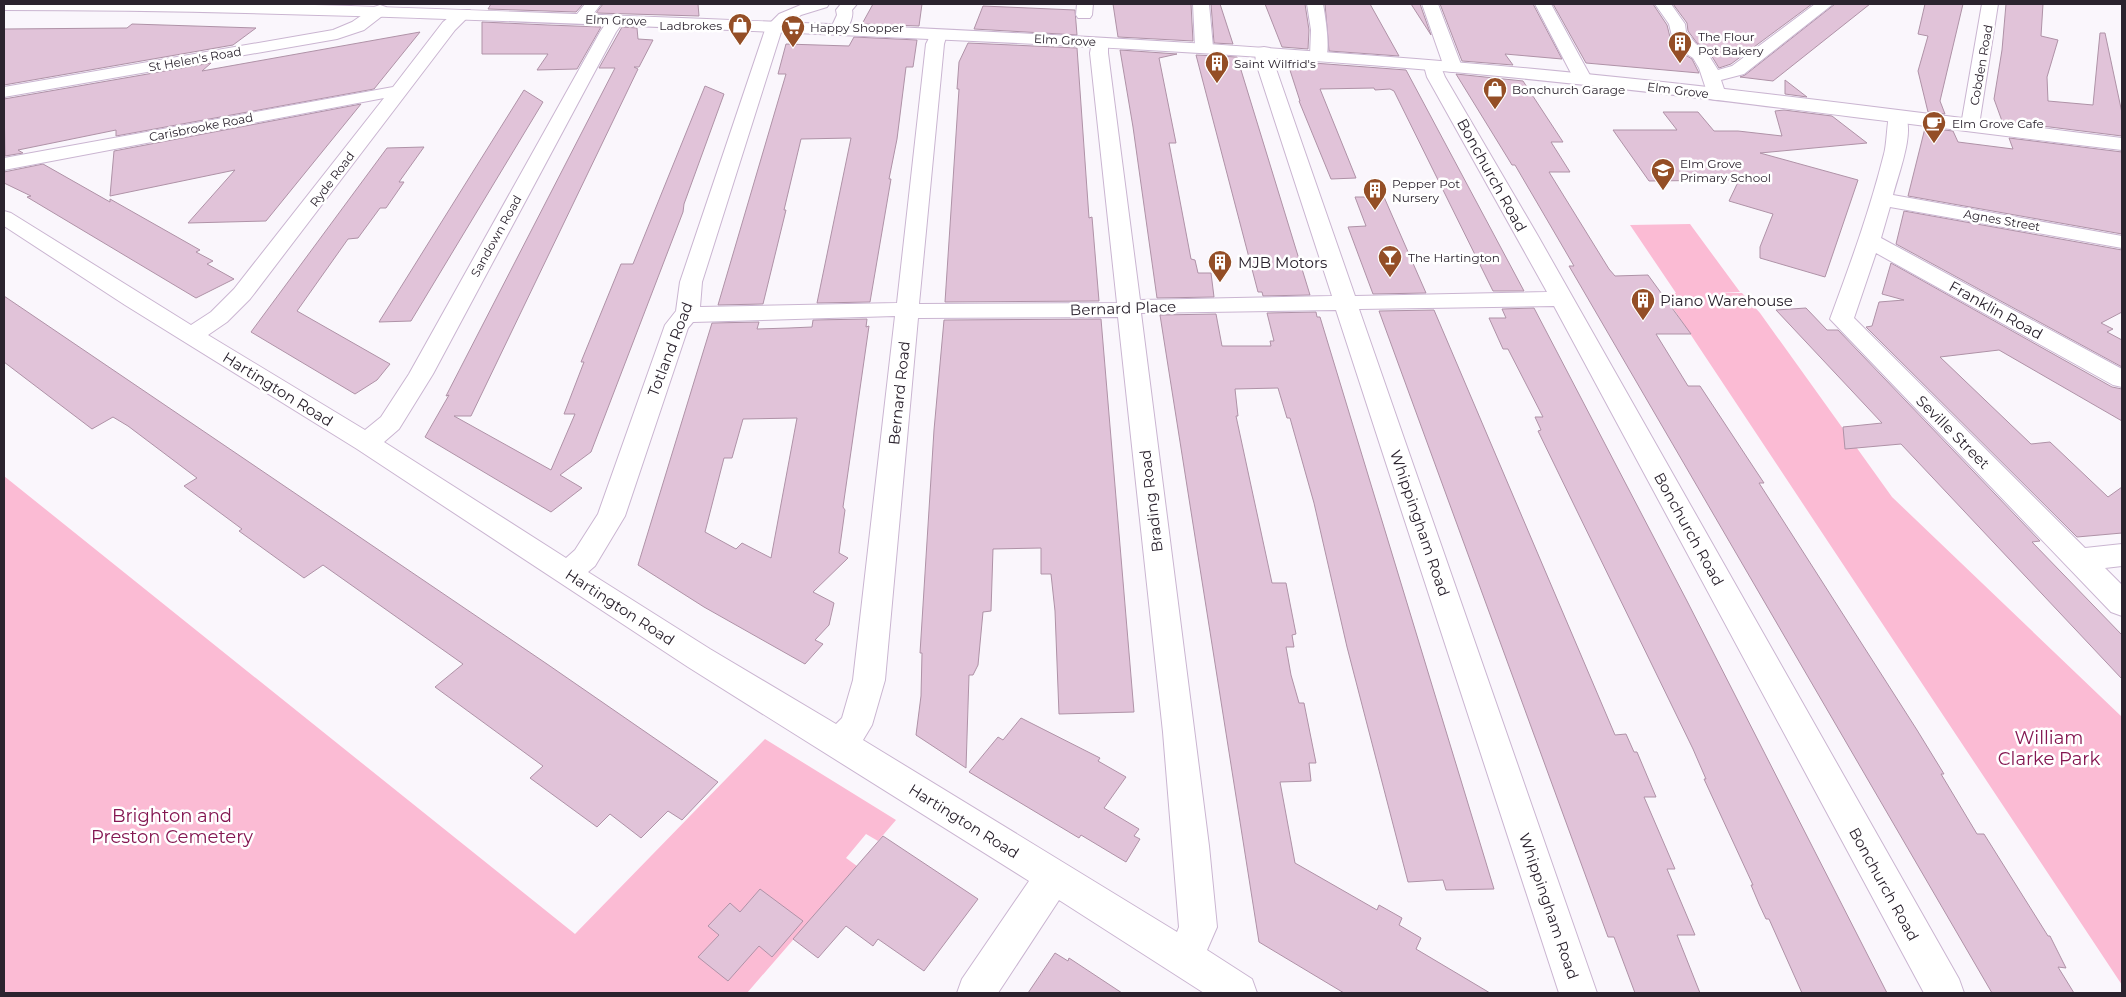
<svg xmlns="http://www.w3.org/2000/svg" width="2126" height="997" font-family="Montserrat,sans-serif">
<rect width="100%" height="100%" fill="#faf6fc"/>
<path fill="#fbbbd4" d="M1690 224 1740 292 1715 293H1742L1760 313 1892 497 2122 717V985L1673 308 1664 294 1676 293 1630 225Z
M4 476 575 934 765 739 896 820 878 841 866 834 846 858 857 866 747 993H4Z"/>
<path fill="#e1c3d9" stroke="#af92a7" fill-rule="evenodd" d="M491 4H583L576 12 488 9Z
M603 4H698L699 16 596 13Z
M873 4H922L919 26 862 24Z
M1113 4H1191L1193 41 1118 37Z
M1211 4H1220L1233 44 1214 43Z
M1265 4H1305L1309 30 1308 49 1282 47Z
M1325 4H1370L1399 56 1329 51Z
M1411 4H1420L1431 35Z
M1440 4H1533L1562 59 1505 54 1513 65 1462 61Z
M1553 4H1653L1667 25 1670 37 1682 53 1692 59 1699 73 1586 63Z
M1673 4H1812L1731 64 1719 68 1708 50 1697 43 1688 31 1687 23Z
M1835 4H1870L1773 81 1740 77 1745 75Z
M1925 4H1963L1940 101 1945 114 1928 112 1918 71 1928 36 1918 34Z
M2006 4H2043L2041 36 2058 40 2047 77 2048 101 2093 105 2100 33H2105L2122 113V136L2002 121 1994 99 2002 50Z
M983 6 1075 10 1077 35 974 29Z
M482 22 548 25 601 27 577 69 537 70 548 54H482Z
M132 24 256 28 233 45 4 85V29L127 28Z
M622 27 637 28 638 39 653 40 639 67H634L638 69 471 416H454L551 470 575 414H564L584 362H581L621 264H633L705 86 724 94 684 204 683 212 591 452 560 475 582 488 551 512 425 437 449 395 446 396 615 68H599Z
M420 32 374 89 116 136V130L18 150 23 153 5 156 4 99 211 63 202 71Z
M854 37 917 40 913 67H906L897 139 889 179H891L870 302 817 303 851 138 801 139 784 210H786L763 304 718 305 786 74H778L786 44 849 46Z
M968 43 1077 48 1089 218 1092 217 1099 301 945 302 959 89H957L959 62Z
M1120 50 1177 54 1159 58 1176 143H1169L1191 259 1195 260 1198 273H1211L1214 297 1157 298 1133 127Z
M1196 55 1237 57 1310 295 1263 296 1262 292H1258Z
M1287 61 1406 70 1524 291H1493L1394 91 1390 89 1375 90 1374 88 1320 89 1356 178 1331 179 1299 101H1300Z
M1456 74 1523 81 1563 142H1551L1570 172H1549L1609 269 1615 276 1648 275 1691 334H1656L1688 386H1700L1756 471 1764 483H1759L1917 730 1944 774H1941L1977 834H1984L2048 936H2050L2066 968 2058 967 2074 993H1992L1569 266H1574L1546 218 1515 165H1512Z
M1785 80 1807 97 1785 94Z
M524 90 543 102 411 321 379 322Z
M361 104 266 221 188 223 235 170 110 196 114 151Z
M1784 110 1832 116 1867 143 1760 153 1858 180 1825 277 1760 258V247L1773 214 1729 201 1739 180 1649 181 1613 130H1677L1663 112H1698L1714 131H1738L1782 136 1775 111Z
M1925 128 1953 131 1958 142 2013 149 2009 138 2122 152V234L1908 196Z
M424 147 399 182H404L386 208H380L358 238 348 239 297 311 390 364 377 380 355 394 251 332 387 148Z
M43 164 110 202V199L200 250 196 252 213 261 207 264 234 279 196 298 27 197 31 196 4 183V172Z
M1355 197H1384L1426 293 1373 294 1348 227 1366 226Z
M1904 211 2122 250V312L2101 323 2113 329 2107 332 2122 340V367L1896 244Z
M1891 263 2112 387 2122 389V421L1999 350 1940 357 2031 444 2050 442 2108 497 2122 487V533L2077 537 1866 327 1872 326 1879 302 1904 300 1882 294Z
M4 296 547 664 718 782 682 820 668 811 641 838 610 814 597 827 530 778 543 766 435 687 463 664 323 565 304 578 239 531 242 529 184 486 197 478 128 426 113 417 92 429 4 362Z
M1534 308 1687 601 1887 993H1802L1769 919H1766L1759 904 1751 885H1753L1704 779H1706L1693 749 1538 431 1541 430 1535 417H1543L1508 349H1503L1489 318H1506L1502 309Z
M1806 308 1827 330H1838L2040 541 2032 542 2122 635V679L1901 444 1845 449 1843 427 1882 423 1776 310Z
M1434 310 1615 735 1626 734 1634 752H1637L1656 797H1644L1675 869H1667L1695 935H1677L1700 993H1635L1614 937H1608L1379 311Z
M1316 312 1317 317H1320L1494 889 1446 890 1443 880 1408 882 1347 647 1314 503 1290 418H1287L1278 388 1235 389 1238 416H1236L1272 583H1286L1296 634 1292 635 1294 647H1286L1291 675 1299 703H1304L1316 763H1309L1311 781 1280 782 1295 863 1377 910 1379 905 1402 918 1399 925 1421 938 1416 949 1490 993H1344L1259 942 1160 315 1216 314 1222 346H1271L1270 341H1274L1267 313Z
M867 319 866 327 869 326 843 507 845 510 839 553 848 558 813 592 834 603 829 625 815 640 823 644 805 664 704 607 638 565 712 323 759 322 757 329 789 328 812 327 813 320ZM797 418 771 558 742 543 736 549 705 532 724 458H732L743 419Z
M1101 319 1134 712 1059 714 1055 611 1051 574H1041V548L993 549 991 611 983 612 978 665 973 675H969L966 768 916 735 921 696 922 653H920L934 430 944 320Z
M1021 718 1100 758 1098 761 1126 777 1104 808 1139 829 1134 836 1140 839 1126 862 1081 835 1079 838 969 772 998 737 1003 740Z
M883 836 978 899 924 971 878 939 873 946 846 926 818 958 793 939Z
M760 889 803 921 772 957 759 946 728 981 698 957 719 935 708 926 730 903 740 912Z
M1055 953 1068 961 1069 958 1122 993H1028Z"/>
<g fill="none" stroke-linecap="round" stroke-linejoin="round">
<g stroke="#cab5d1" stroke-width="2">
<path id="minor" d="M585 4H601L587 22H575L573 19Z
M803 4H829L827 7 801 15 782 29 702 282 700 307 897 303 926 44 933 30H945L947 34 944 44 919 304 1117 303 1090 53 1092 42 1094 38H1106L1108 42V53L1140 300 1332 296 1256 63 1255 52 1258 48 1264 47 1270 48 1273 52 1274 63 1355 296 1547 292 1427 77 1424 66 1427 62 1433 61 1439 62 1445 77 1538 236 1959 979 1964 993H1924L1554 306 1359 309 1597 993H1559L1336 310 1141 313 1209 846 1217 927 1207 950 1252 979 1257 993H1204L1059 900 998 993H957L962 979 1029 881 688 667 357 449 125 305 4 226V211L11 213 191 325 211 312 234 289 384 98 4 170V158L393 87 443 22 458 10H470L472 13 455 30 250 299 227 322 208 335 365 430 381 417 409 374 600 32 610 17H622L624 21 616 32 433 374 399 429 384 442 566 558 575 550 598 514 665 325 676 311 680 282 766 27 779 14ZM895 316 853 680 842 718 836 724 710 649 588 572 595 566 625 516 688 328 693 322ZM1118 317 1163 732 1179 927 1177 932 863 740 872 725 885 680 918 318Z
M841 4H857L852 10C854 18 848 27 844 34H832L830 30 837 15 836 10Z
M1077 4H1093L1092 15 1090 18H1078L1076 15Z
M1193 4H1209L1213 47 1210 51 1204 52 1198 51 1195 47Z
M1307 4H1323C1325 15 1331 51 1325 60L1319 61 1313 60 1310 56 1311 30Z
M1422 4H1438L1462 67 1459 71 1453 72 1447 71 1444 67Z
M1535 4H1551L1592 79 1589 83 1583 84 1577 83 1574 79Z
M1655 4H1671L1685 24 1686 32 1696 44 1706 51 1718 70 1732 66 1815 4H1833L1744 74 1721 80 1726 95 1723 99 1717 100 1711 99 1708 95 1699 68 1693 58 1684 52 1672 36 1669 24Z
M1982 4H1998L1979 125 1977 129 1970 131 1963 129 1961 125Z
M380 5 386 7 388 10 386 13 364 30 337 39 4 97V87L333 30 352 22 374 7Z
M1897 111 1904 113C1916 130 1898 175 1893 195L2122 236V248L1890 207 1881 238 2122 369V387L2113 385 1876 253 1854 318 2085 548 2122 544V566L2105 568 2122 585V616L2111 612 1830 319C1850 265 1870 210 1884 154 1887 145 1887 118 1890 113Z"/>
</g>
<g stroke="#cab5d1" stroke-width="2">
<path id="tertiary" d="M4 4H278L351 6C722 19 1095 32 1465 63 1685 81 1903 111 2122 138V150C1907 125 1692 94 1476 74 1227 51 978 41 730 30 488 20 246 10 4 10Z"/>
</g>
<use href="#minor" fill="#fff" fill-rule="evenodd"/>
<use href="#tertiary" fill="#fff" fill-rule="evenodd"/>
</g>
<defs>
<g id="shop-pin" transform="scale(1.25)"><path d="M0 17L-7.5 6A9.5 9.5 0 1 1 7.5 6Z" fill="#944e26" stroke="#fff"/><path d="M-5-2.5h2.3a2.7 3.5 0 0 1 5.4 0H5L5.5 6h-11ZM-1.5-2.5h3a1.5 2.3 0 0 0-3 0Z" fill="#fff"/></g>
<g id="supermarket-pin" transform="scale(1.25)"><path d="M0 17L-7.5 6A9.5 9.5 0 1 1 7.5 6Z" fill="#944e26" stroke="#fff"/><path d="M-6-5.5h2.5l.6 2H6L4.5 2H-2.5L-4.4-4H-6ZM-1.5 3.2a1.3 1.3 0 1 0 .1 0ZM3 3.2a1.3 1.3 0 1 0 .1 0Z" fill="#fff"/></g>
<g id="building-pin" transform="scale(1.25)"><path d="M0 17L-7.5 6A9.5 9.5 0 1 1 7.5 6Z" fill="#944e26" stroke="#fff"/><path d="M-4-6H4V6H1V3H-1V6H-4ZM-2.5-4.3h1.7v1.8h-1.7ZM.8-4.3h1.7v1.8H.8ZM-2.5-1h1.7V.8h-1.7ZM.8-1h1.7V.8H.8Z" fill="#fff"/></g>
<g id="cafe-pin" transform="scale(1.25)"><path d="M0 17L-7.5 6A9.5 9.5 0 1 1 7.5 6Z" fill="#944e26" stroke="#fff"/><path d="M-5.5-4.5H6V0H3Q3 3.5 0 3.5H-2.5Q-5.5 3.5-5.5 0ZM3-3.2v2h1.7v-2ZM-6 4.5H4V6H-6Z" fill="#fff"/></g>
<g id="school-pin" transform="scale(1.25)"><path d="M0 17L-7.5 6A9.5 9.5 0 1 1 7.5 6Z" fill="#944e26" stroke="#fff"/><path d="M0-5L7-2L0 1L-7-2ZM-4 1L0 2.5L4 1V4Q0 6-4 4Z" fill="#fff"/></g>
<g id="bar-pin" transform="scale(1.25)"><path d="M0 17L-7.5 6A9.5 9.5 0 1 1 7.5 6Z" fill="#944e26" stroke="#fff"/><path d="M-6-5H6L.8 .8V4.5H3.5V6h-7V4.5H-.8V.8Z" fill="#fff"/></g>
</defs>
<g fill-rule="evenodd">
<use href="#shop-pin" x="740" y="25"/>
<use href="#supermarket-pin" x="793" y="27"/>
<use href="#building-pin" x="1680" y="43"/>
<use href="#building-pin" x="1217" y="63"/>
<use href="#shop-pin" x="1495" y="89"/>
<use href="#cafe-pin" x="1934" y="123"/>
<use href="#school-pin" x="1663" y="170"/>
<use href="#building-pin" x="1375" y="190"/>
<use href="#bar-pin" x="1390" y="257"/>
<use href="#building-pin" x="1220" y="262"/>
<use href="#building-pin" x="1643" y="300"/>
</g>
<g text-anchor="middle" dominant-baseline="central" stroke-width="5" stroke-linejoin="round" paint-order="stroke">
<g font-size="12" fill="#2b232e" stroke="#fff">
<text transform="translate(616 20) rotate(2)">Elm Grove</text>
<text transform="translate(1065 40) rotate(3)">Elm Grove</text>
<text transform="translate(195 59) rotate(-10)">St Helen's Road</text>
<text transform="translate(1981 65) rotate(-80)">Cobden Road</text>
<text transform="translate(1678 90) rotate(7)">Elm Grove</text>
<text transform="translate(201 127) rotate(-11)">Carisbrooke Road</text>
<text transform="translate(332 179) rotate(-53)">Ryde Road</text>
<text transform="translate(2002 220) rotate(10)">Agnes Street</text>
<text transform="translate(496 236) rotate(-61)">Sandown Road</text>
</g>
<g font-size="12" fill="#2b232e" stroke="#fff" text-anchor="start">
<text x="722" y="25" text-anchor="end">Ladbrokes</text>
<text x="810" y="27">Happy Shopper</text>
<text x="1698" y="36">The Flour<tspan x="1698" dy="14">Pot Bakery</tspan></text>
<text x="1234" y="63">Saint Wilfrid's</text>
<text x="1512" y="89">Bonchurch Garage</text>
<text x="1952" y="123">Elm Grove Cafe</text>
<text x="1680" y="163">Elm Grove<tspan x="1680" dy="14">Primary School</tspan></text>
<text x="1392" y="183">Pepper Pot<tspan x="1392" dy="14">Nursery</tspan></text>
<text x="1408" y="257">The Hartington</text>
</g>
<g font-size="15" fill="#2b232e" stroke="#fff">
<text transform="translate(1492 175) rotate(61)">Bonchurch Road</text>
<text transform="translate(1123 308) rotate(-2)">Bernard Place</text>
<text transform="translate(1996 310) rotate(29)">Franklin Road</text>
<text transform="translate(670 349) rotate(-69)">Totland Road</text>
<text transform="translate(278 389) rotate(32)">Hartington Road</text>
<text transform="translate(899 393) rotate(-84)">Bernard Road</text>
<text transform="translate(1953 432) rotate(45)">Seville Street</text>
<text transform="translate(1151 501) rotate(-97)">Brading Road</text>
<text transform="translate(1420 523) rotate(71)">Whippingham Road</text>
<text transform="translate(1689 529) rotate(61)">Bonchurch Road</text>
<text transform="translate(620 607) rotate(33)">Hartington Road</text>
<text transform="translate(964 821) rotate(32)">Hartington Road</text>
<text transform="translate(1884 884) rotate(61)">Bonchurch Road</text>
<text transform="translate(1549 906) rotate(71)">Whippingham Road</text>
</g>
<g font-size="15" fill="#2b232e" stroke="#fff" text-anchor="start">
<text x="1238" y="262">MJB Motors</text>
<text x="1660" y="300">Piano Warehouse</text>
</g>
<g font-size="18" fill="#841651" stroke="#fff">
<text x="2049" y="738">William<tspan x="2049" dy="21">Clarke Park</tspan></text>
<text x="172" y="816">Brighton and<tspan x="172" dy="21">Preston Cemetery</tspan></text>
</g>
</g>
<rect width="2126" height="997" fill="none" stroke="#2b232e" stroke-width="10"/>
</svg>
